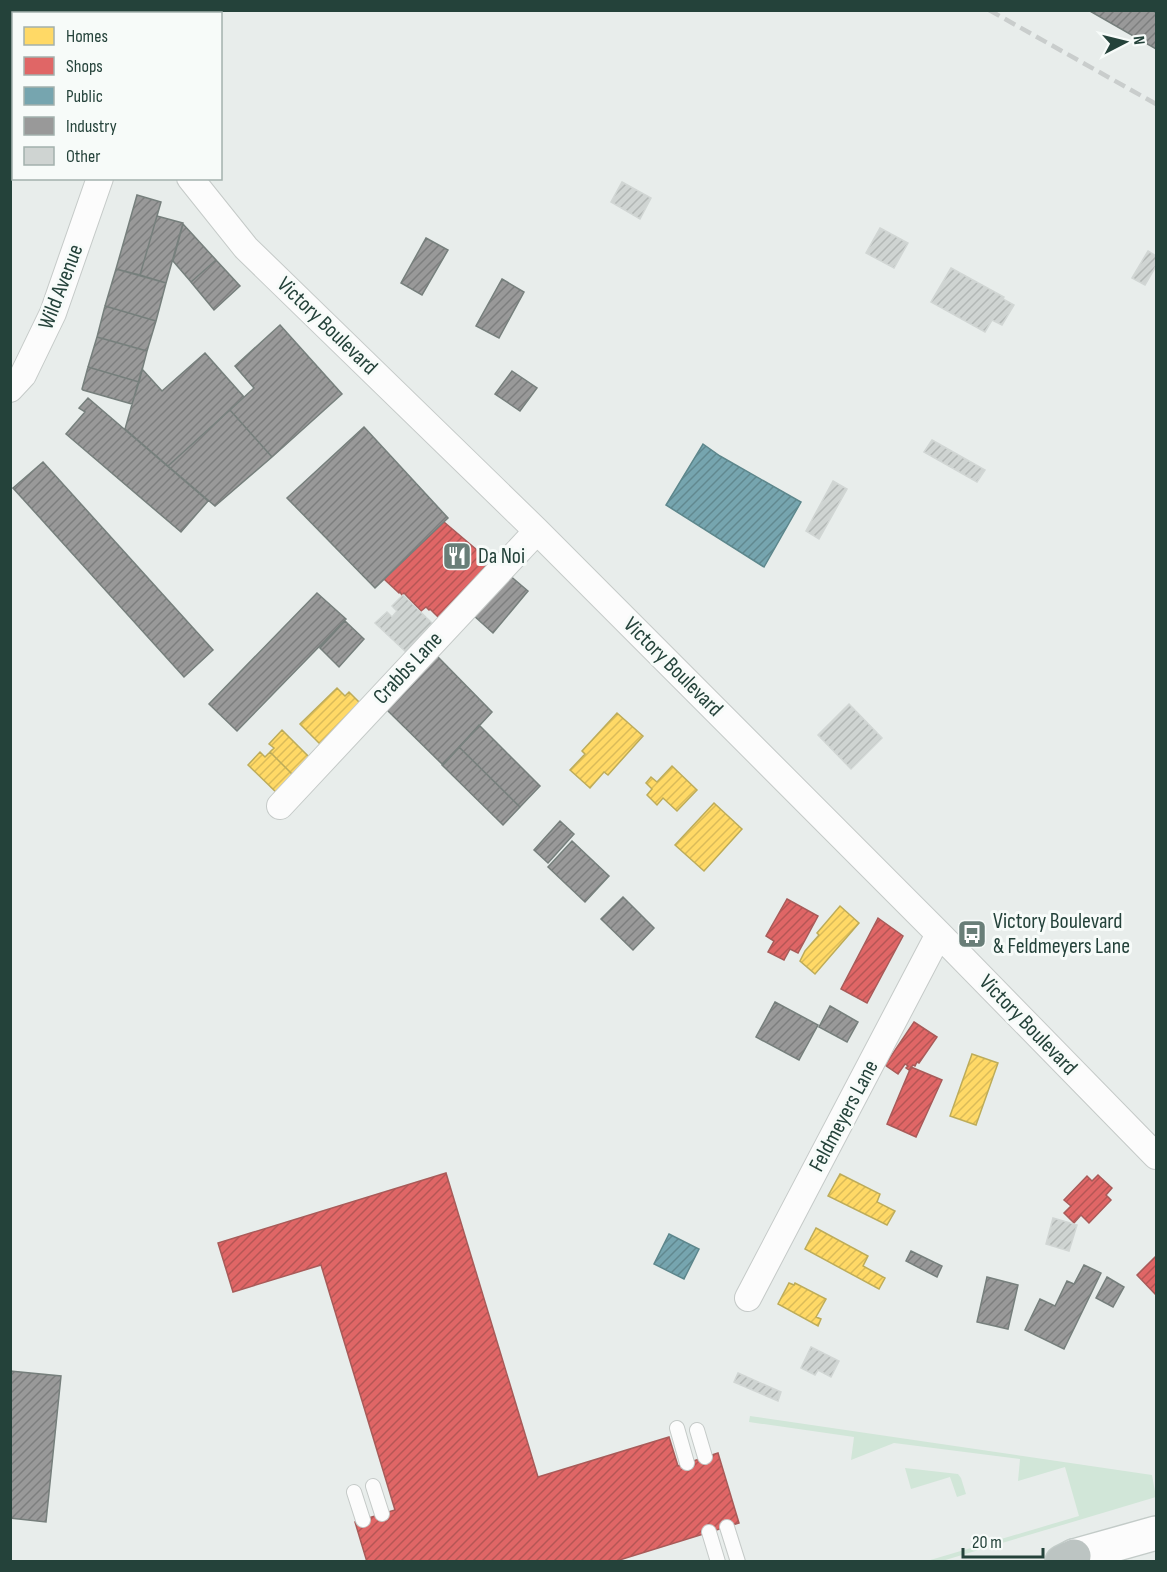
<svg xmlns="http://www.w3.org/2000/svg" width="1167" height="1572" font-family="'Sofia Sans Condensed',sans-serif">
<defs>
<pattern id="homes-hatch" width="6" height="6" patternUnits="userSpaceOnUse" patternTransform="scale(1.5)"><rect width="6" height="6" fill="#ffd966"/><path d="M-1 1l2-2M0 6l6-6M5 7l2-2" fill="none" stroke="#dabb59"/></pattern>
<pattern id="shops-hatch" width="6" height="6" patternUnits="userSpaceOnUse" patternTransform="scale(1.5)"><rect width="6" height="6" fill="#e06666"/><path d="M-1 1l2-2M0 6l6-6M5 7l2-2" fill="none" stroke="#b55655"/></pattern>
<pattern id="public-hatch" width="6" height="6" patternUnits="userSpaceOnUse" patternTransform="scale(1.5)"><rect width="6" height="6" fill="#76a5af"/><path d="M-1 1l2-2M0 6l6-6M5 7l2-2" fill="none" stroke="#61888f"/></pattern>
<pattern id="industry-hatch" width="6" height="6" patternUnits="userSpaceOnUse" patternTransform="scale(1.5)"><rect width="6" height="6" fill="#999"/><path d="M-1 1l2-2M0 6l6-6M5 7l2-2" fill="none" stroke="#7d7e7e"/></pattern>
<pattern id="building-hatch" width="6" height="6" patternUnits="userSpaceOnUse" patternTransform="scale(1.5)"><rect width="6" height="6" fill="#cfd4d2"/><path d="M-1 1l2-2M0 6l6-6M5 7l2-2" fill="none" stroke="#b2b7b5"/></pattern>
</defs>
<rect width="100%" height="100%" fill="#e8edeb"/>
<path fill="#d1e6d8" d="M750 1416 1152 1475 1156 1497 942 1561H927L1079 1516 1065 1467 1018 1481 1020 1459 894 1443 851 1460 854 1437 749 1422Z
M905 1468 958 1474 961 1478 966 1494 957 1497 950 1477 911 1489Z"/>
<path fill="url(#homes-hatch)" stroke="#bdac59" stroke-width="1.5" d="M337 688 345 696 349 692 364 707 323 747 300 724Z
M617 713 643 736 608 775 604 772 590 788 570 770 585 754 582 751Z
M282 730 312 760 300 782 270 752 274 748 269 744Z
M260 752 265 757 270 752 300 782 278 794 248 765Z
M672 766 697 790 677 811 663 798 657 805 647 795 652 789 646 783 651 777 657 782Z
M714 803 742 829 704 871 675 845Z
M840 906 859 923 815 974 800 961 805 951 819 935 817 933Z
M972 1054 998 1063 976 1125 950 1116Z
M840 1174 880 1194 877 1202 895 1211 887 1225 828 1196Z
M816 1228 868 1256 863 1266 885 1278 879 1289 805 1249Z
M789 1283 794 1285 795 1283 826 1299 816 1317 821 1319 818 1326 778 1304Z"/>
<path fill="url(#shops-hatch)" stroke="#a85b59" stroke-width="1.5" d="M444 522 490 561 440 619 430 609 429 610 426 607 421 611 404 593 402 595 400 592 399 593 384 579Z
M787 899 818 916 798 953 790 949 784 960 768 952 774 941 766 936Z
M878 918 903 936 867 1003 841 989Z
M914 1022 937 1037 919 1063 917 1062 915 1066 913 1065 909 1070 906 1068 908 1066 905 1064 898 1074 885 1065Z
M911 1067 942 1080 916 1137 887 1124Z
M446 1173 538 1477 669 1437 678 1466 718 1453 739 1523 613 1562H367L355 1522 395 1510 321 1265 233 1292 218 1243Z
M1098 1175 1112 1188 1106 1195 1111 1200 1089 1223 1081 1215 1074 1223 1064 1213 1071 1206 1064 1200 1087 1176 1092 1181Z
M1156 1256V1293L1155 1294 1137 1275Z"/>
<path fill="url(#public-hatch)" stroke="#5d878c" stroke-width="1.5" d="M703 444 720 456 801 502 764 567 666 505Z
M669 1234 699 1249 684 1279 654 1264Z"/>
<path fill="url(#industry-hatch)" stroke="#767f7c" stroke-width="1.5" d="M1088 10H1152L1156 13V49Z
M137 195 161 202 140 275 116 269Z
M157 216 183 223 166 283 140 275Z
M183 224 216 260 191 282 173 261Z
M426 238 448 250 422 295 401 283Z
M216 260 240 286 214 310 191 282Z
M116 269 166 283 156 321 105 306Z
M502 279 524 292 499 338 476 326Z
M105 306 156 321 147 351 97 337Z
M280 325 342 394 272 457 230 410 254 388 235 366Z
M97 337 147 351 139 382 88 367Z
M205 353 244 397 168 466 125 429 142 369 162 391Z
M88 367 139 382 132 404 83 390 82 389Z
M512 371 537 388 520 411 495 394Z
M88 398 208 501 181 532 66 434 85 412 79 408Z
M230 410 272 457 215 506 168 466Z
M364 427 448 518 375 588 287 498Z
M43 462 213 650 184 677 13 488Z
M508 574 528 591 493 633 473 615Z
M317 593 346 619 237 731 209 704Z
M345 621 364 639 339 667 320 648Z
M437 656 492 712 443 765 387 710Z
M479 725 540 786 520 807 459 747Z
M459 747 520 807 503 825 442 765Z
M560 821 574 834 548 863 534 850Z
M572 841 609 876 585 902 548 867Z
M623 897 654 928 633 950 601 919Z
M775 1002 818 1025 799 1060 756 1037Z
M830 1006 858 1022 847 1042 819 1027Z
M911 1251 942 1266 937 1277 906 1261Z
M1084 1265 1101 1273 1064 1349 1025 1330 1040 1299 1055 1306 1067 1281 1074 1284Z
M987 1277 1018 1285 1008 1329 977 1322Z
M1107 1277 1124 1287 1113 1307 1096 1298Z
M10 1371 61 1376 46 1522 10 1518Z"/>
<path fill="url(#building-hatch)" stroke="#d1d6d4" stroke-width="1.5" d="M622 182 651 198 640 219 611 202Z
M880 228 908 243 894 268 866 253Z
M1148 251 1156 256V266L1145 285 1132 278Z
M951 268 1004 297 1003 299 1014 305 1002 325 992 320 985 332 931 302Z
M932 440 985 470 977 482 924 452Z
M833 481 847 489 819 539 806 531Z
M403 595 434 625 407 653 375 623 387 612 392 617 397 611 392 606Z
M849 704 882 738 851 769 818 735Z
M1053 1218 1077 1225 1069 1251 1046 1244Z
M811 1347 839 1361 831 1377 818 1370 815 1375 801 1368Z
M738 1373 781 1392 778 1401 734 1382Z"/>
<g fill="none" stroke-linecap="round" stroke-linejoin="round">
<g stroke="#c5cac8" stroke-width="16">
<path id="lane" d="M677 1428 687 1463
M697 1430 705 1457
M373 1486 382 1514
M354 1492 363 1520
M727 1527 738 1562
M709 1532 718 1562"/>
</g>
<g stroke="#c5cac8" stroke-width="28">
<path id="street" d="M92 10 93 14
M190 178 246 248 537 531 939 934 1156 1156
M10 389 23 375 53 313 100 178
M280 806 537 531
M748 1298 939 934"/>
</g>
<g stroke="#c3cbc8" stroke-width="36">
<path id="secondary" d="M1074 1556 1156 1533"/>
</g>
<g stroke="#c3ccc9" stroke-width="36">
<path id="highway" d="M1062 1562 1074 1556"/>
</g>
<use href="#lane" stroke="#fcfcfc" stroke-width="14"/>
<use href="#street" stroke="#fcfcfc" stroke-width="26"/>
<use href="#secondary" stroke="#fcfcfc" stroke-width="33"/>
<use href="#highway" stroke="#bcc4c2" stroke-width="33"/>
<path stroke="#c9cdcc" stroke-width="4.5" stroke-dasharray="12 6" stroke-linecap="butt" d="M989 10 1156 104"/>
</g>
<defs>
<g id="restaurant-square" transform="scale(1.5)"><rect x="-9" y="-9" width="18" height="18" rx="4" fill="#697e78" stroke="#f7fbf9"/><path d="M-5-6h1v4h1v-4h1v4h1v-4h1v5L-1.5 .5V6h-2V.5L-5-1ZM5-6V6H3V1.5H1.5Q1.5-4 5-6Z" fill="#fff"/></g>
<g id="bus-square" transform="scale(1.5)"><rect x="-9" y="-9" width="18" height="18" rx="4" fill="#697e78" stroke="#f7fbf9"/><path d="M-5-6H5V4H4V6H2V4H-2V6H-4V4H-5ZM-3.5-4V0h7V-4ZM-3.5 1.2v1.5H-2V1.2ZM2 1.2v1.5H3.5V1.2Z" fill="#fff"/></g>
</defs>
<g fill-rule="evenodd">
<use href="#restaurant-square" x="457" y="556"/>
<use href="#bus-square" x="972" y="934"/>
</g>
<g text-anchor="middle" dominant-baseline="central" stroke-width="6" stroke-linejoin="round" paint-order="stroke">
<g font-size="22" fill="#24423a" stroke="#f7fbf9">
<text transform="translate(61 287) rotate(-69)">Wild Avenue</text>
<text transform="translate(327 326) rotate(44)">Victory Boulevard</text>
<text transform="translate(673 667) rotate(45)">Victory Boulevard</text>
<text transform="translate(408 668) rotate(-47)">Crabbs Lane</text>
<text transform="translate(1028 1025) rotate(46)">Victory Boulevard</text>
<text transform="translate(844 1116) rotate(-62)">Feldmeyers Lane</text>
</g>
<g font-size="22" fill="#24423a" stroke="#f7fbf9" text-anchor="start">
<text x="478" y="556">Da Noi</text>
<text x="993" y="921">Victory Boulevard<tspan x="993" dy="25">&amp; Feldmeyers Lane</tspan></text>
</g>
</g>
<rect width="1167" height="1572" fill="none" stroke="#24423a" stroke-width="24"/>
<rect x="12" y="12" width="210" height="168" fill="#f7fbf9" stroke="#a3b1ad" stroke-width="1.5"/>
<rect x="24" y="27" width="30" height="18" fill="#ffd966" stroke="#a3b1ad" stroke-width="1.5"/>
<text x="66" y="42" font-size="18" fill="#24423a">Homes</text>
<rect x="24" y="57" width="30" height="18" fill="#e06666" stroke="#a3b1ad" stroke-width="1.5"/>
<text x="66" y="72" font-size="18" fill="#24423a">Shops</text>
<rect x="24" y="87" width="30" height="18" fill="#76a5af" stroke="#a3b1ad" stroke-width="1.5"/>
<text x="66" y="102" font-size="18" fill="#24423a">Public</text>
<rect x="24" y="117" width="30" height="18" fill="#999999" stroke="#a3b1ad" stroke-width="1.5"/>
<text x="66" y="132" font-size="18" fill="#24423a">Industry</text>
<rect x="24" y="147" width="30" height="18" fill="#cfd4d2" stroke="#a3b1ad" stroke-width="1.5"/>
<text x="66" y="162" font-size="18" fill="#24423a">Other</text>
<g transform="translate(1125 42) rotate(83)" stroke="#f7fbf9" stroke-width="4.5" paint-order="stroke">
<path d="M0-4.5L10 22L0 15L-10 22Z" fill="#24423a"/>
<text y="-9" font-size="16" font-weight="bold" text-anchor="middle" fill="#24423a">N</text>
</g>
<path d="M963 1548v9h80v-9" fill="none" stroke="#24423a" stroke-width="3"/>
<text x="972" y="1548" font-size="18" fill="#24423a" stroke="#f7fbf9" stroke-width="4.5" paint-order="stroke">20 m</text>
</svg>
